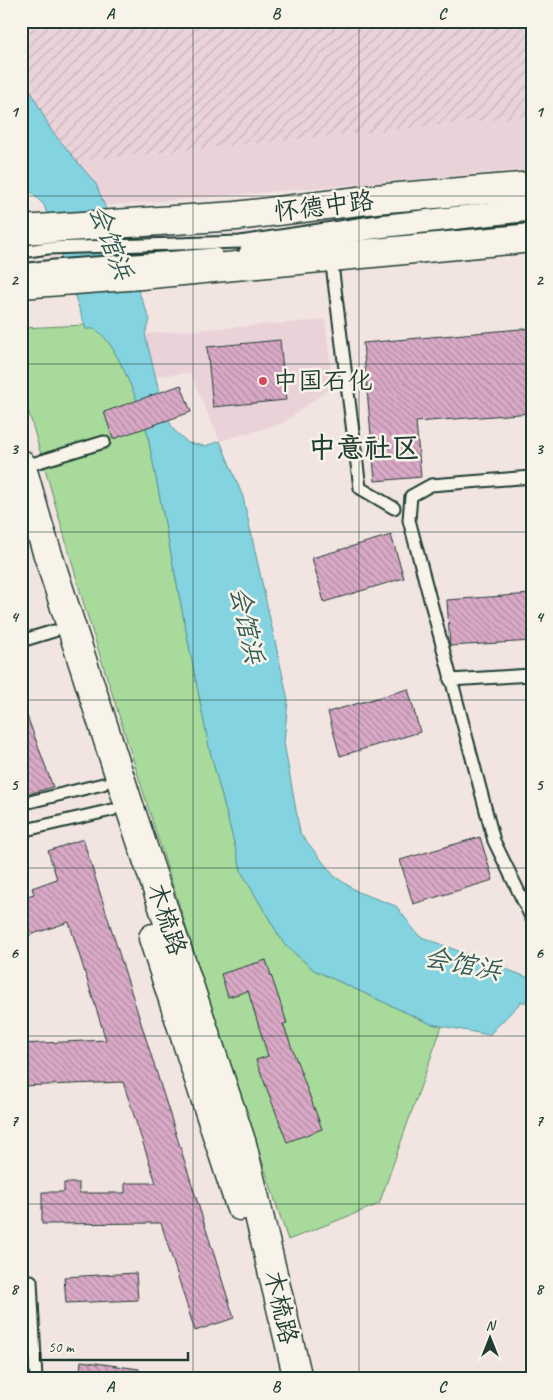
<svg xmlns="http://www.w3.org/2000/svg" width="553" height="1400" font-family="Caveat,'LXGW WenKai TC',sans-serif">
<defs>
<pattern id="industrial-furrows" width="10" height="10" patternUnits="userSpaceOnUse" patternTransform="scale(1.25)"><rect width="10" height="10" fill="#ead2d9"/><path d="M-1 1l2-2M0 10L10 0M9 11l2-2" fill="none" stroke="#c8b5bb"/></pattern>
<pattern id="building-back-hatch" width="6" height="6" patternUnits="userSpaceOnUse" patternTransform="scale(1.25)"><rect width="6" height="6" fill="#daa9c7"/><path d="M-1 5l2 2M0 0l6 6M5-1l2 2" fill="none" stroke="#b08ba2"/></pattern>
</defs>
<rect width="100%" height="100%" fill="#f1e4e1"/>
<filter id="ink" filterUnits="userSpaceOnUse"><feTurbulence type="fractalNoise" baseFrequency=".02" numOctaves="2"/><feDisplacementMap in="SourceGraphic" scale="10" xChannelSelector="R" yChannelSelector="G"/><feConvolveMatrix kernelMatrix="1 2 1 2 8 2 1 2 1" color-interpolation-filters="sRGB"/></filter>
<g filter="url(#ink)">
<path fill="#ead2d9" d="M532 116V169L105 206 96 184 77 161Z
M325 320 333 386 283 423 220 441 190 373 155 376 145 334Z
M21 1203 28 1270 31 1379H21Z"/>
<path fill="url(#industrial-furrows)" d="M21 21H532V116L77 161 51 130 26 82 21 67Z"/>
<path fill="#a7da9b" stroke="#638c68" d="M85 325 86 329C89 329 92 328 94 329 115 337 137 402 145 422L209 747 242 873 284 944 314 970 431 1024 442 1026 379 1204 288 1240 201 974 85 608 21 385V328Z"/>
<path fill="#83d3e0" stroke="#5b979b" d="M21 67 26 82 51 130 96 184 150 320 145 334 164 411 173 429 188 443 205 446 220 441 243 497 288 700 284 743 300 833 334 876 358 892 396 906 419 936 532 979V1002H521L489 1035 431 1024 314 970 284 944 242 873 209 747 145 422C137 402 115 337 94 329 92 328 89 329 86 329L44 205 21 182Z"/>
<path fill="url(#building-back-hatch)" stroke="#1f3d34" d="M532 328V413L416 422 421 477 375 481 363 343Z
M280 340 286 400 213 407 207 347Z
M181 385 191 412 113 439 104 412Z
M391 535 404 578 324 602 312 558Z
M532 594V641L450 646 447 600Z
M408 689 420 732 340 756 328 712Z
M21 705H23L53 787 21 796Z
M480 837 493 880 413 904 400 860Z
M83 839 234 1318 195 1331 161 1223 42 1224V1192H64V1183H79V1193H125V1183H156L123 1082 21 1086V1044L106 1040 69 922 21 938V898L34 894 32 888 57 879 48 851Z
M266 960 287 1023 283 1024 322 1129 287 1142 256 1060 268 1056 248 991 228 997 221 974Z
M136 1273 138 1300 66 1303 64 1277Z
M81 1361 139 1369V1379H79Z"/>
<g fill="none" stroke-linecap="round" stroke-linejoin="round">
<g stroke="#1f3d34" stroke-width="15">
<path id="lane" d="M21 252 48 248 240 242 378 221 532 204
M245 252 379 232 532 215
M331 257 360 488 394 508
M21 270 54 266 216 254
M22 467 104 442
M532 477 431 485 411 496 409 520 494 841 532 919
M21 641 54 631
M450 680 532 675
M21 804 103 784
M21 831 112 810
M31 1281 36 1379"/>
</g>
<g stroke="#1f3d34" stroke-width="31">
<path id="secondary" d="M21 464 39 527 128 802 242 1144 298 1379
M153 938 240 1206"/>
</g>
<g stroke="#1f3d34" stroke-width="31">
<path id="primary" d="M21 230 236 216 375 199 532 186
M21 284 141 275 532 238"/>
</g>
<use href="#lane" stroke="#f7f3e8" stroke-width="11"/>
<use href="#secondary" stroke="#f7f3e8" stroke-width="28"/>
<use href="#primary" stroke="#f7f3e8" stroke-width="28"/>
</g>
</g>
<path fill="none" stroke="#1f3d34" stroke-width="1" stroke-opacity="0.55" d="M193 21V1379M359 21V1379M21 196H532M21 364H532M21 532H532M21 700H532M21 868H532M21 1036H532M21 1204H532"/>
<circle fill="#d1495b" stroke="#f7f3e8" stroke-width="2" cx="263" cy="381" r="5"/>
<g text-anchor="middle" dominant-baseline="central" stroke-width="5" stroke-linejoin="round" paint-order="stroke">
<g font-size="25" fill="#1f3d34" stroke="#f7f3e8">
<text transform="translate(324 206) rotate(-7)">怀德中路</text>
<text transform="translate(167 919) rotate(72)">木梳路</text>
<text transform="translate(281 1307) rotate(77)">木梳路</text>
</g>
<g font-size="25" fill="#1f3d34" stroke="#f7f3e8" text-anchor="start">
<text x="273" y="381">中国石化</text>
</g>
<g font-size="26" font-style="italic" fill="#335b56" stroke="#f7f3e8">
<text transform="translate(111 242) rotate(69)">会馆浜</text>
<text transform="translate(247 625) rotate(78)">会馆浜</text>
<text transform="translate(463 964) rotate(11)">会馆浜</text>
</g>
<g font-size="28" font-weight="bold" fill="#1f3d34" stroke="#f7f3e8">
<text x="364" y="447">中意社区</text>
</g>
</g>
<rect width="553" height="1400" fill="none" stroke="#f7f3e8" stroke-width="55"/>
<g transform="translate(490 1338)" stroke="#f7f3e8" stroke-width="4" paint-order="stroke">
<path d="M0-4L9 19L0 12L-9 19Z" fill="#1f3d34"/>
<text y="-8" font-size="14" font-weight="bold" text-anchor="middle" fill="#1f3d34">N</text>
</g>
<path d="M40 1352v8h148v-8" fill="none" stroke="#1f3d34" stroke-width="2.5"/>
<text x="48" y="1352" font-size="15" fill="#1f3d34" stroke="#f7f3e8" stroke-width="4" paint-order="stroke">50 m</text>
<rect x="28" y="28" width="498" height="1344" fill="none" stroke="#1f3d34" stroke-width="2"/>
<g font-size="16" text-anchor="middle" font-weight="bold" fill="#1f3d34">
<text x="110" y="19">A</text>
<text x="276" y="19">B</text>
<text x="442" y="19">C</text>
<text x="14" y="117">1</text>
<text x="539" y="117">1</text>
<text x="14" y="285">2</text>
<text x="539" y="285">2</text>
<text x="14" y="454">3</text>
<text x="539" y="454">3</text>
<text x="14" y="622">4</text>
<text x="539" y="622">4</text>
<text x="14" y="790">5</text>
<text x="539" y="790">5</text>
<text x="14" y="958">6</text>
<text x="539" y="958">6</text>
<text x="14" y="1126">7</text>
<text x="539" y="1126">7</text>
<text x="14" y="1294">8</text>
<text x="539" y="1294">8</text>
<text x="110" y="1392">A</text>
<text x="276" y="1392">B</text>
<text x="442" y="1392">C</text>
</g>
</svg>
